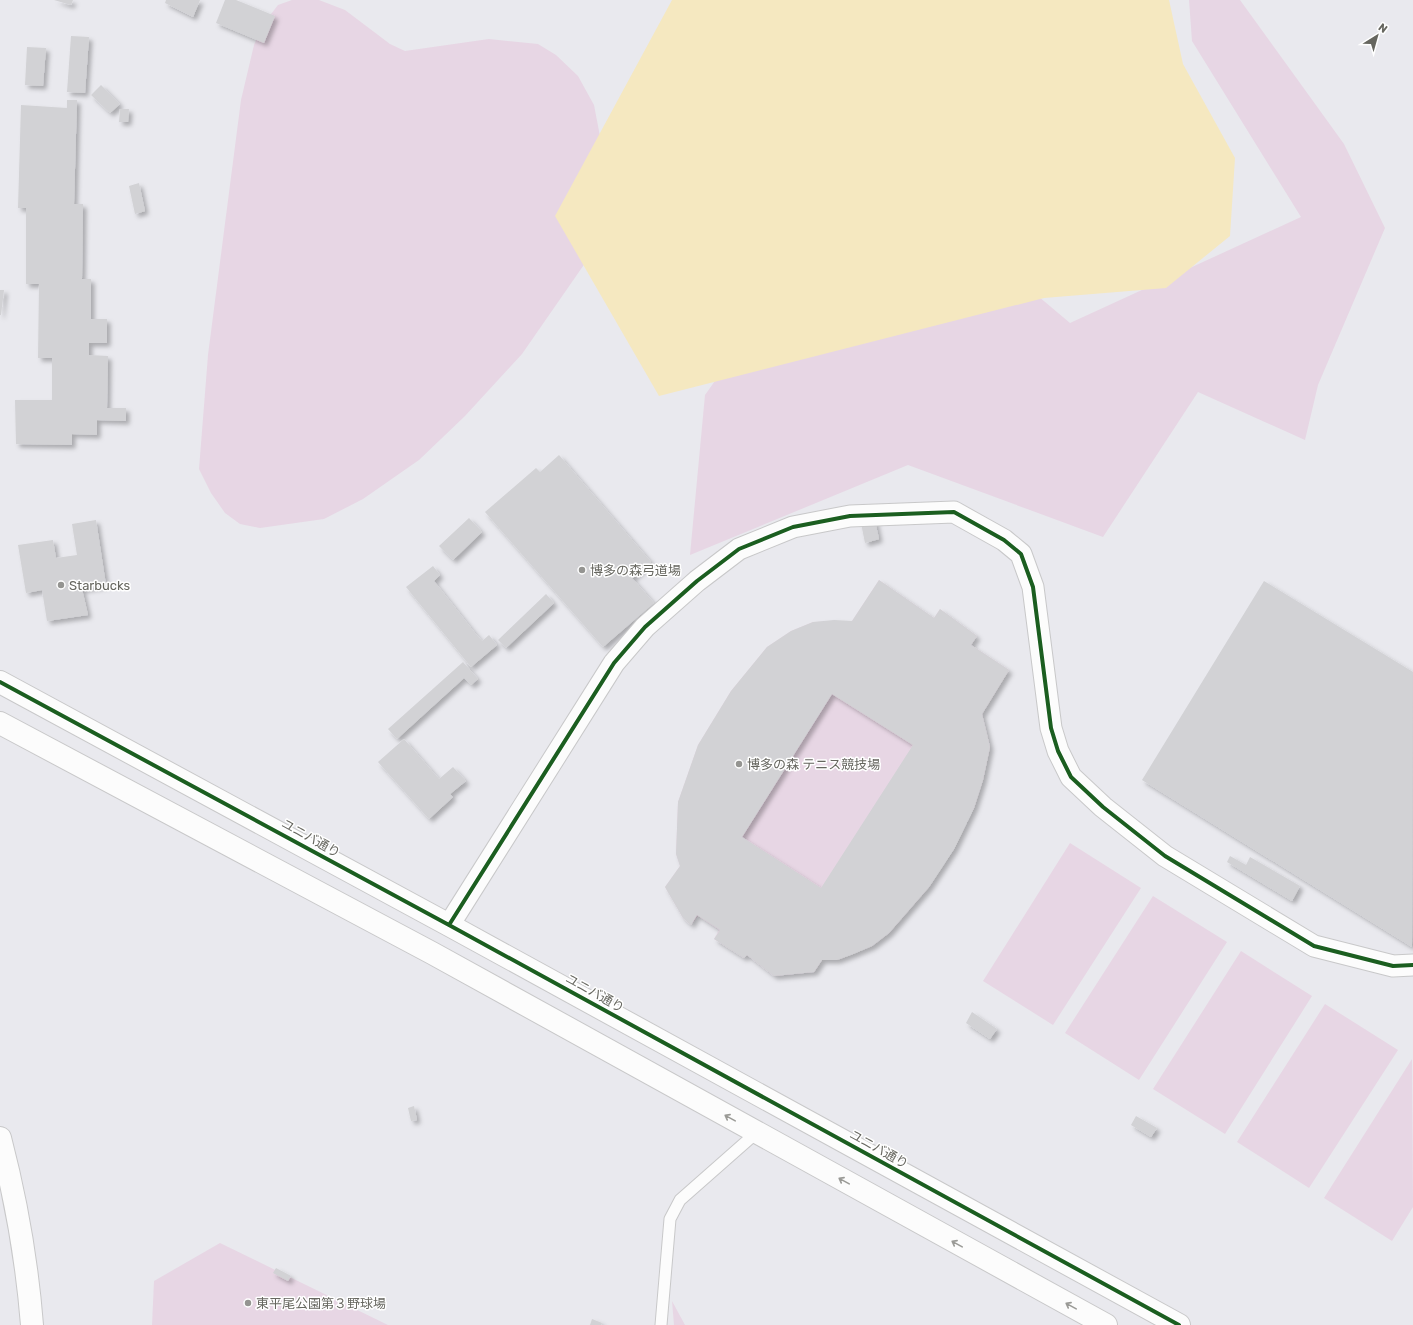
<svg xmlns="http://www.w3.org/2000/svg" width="1413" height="1325" font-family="Rubik,'Noto Sans JP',sans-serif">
<defs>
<filter id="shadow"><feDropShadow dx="3.5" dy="3.5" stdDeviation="2" flood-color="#0004"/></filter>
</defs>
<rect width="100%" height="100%" fill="#e9e9ee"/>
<path fill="#e7d6e4" d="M292 0H319L345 10 390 44 405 51 489 39 538 44 556 55 578 76 594 105 608 178 590 256 522 354 465 416 419 460 363 499 324 519 260 528 240 524 225 513 211 493 199 469 208 355 241 100 254 45 262 26 278 5Z
M1189 0H1240L1344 144 1385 228 1318 385 1305 440 1198 392 1103 537 908 465 690 555 705 395 800 261 956 227 1070 323 1301 217 1192 41Z
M879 580 934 618 940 609 977 636 971 645 1009 670 982 714 990 747 983 780 974 808 929 887 889 933 872 946 837 960H822L814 972 774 976 747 955 744 958 714 939 719 930 698 916 691 925 683 918 665 887 680 866 676 854 678 802 698 745 731 691 767 647 791 631 813 622 852 621Z
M1070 843 1141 888 1053 1025 983 981Z
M1153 896 1227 942 1139 1080 1065 1033Z
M1241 951 1312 996 1225 1134 1153 1089Z
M1325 1004 1398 1050 1309 1188 1237 1142Z
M1412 1059 1413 1207 1392 1241 1324 1198Z
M220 1243 388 1325H152L154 1281Z
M672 1301 685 1325H674Z"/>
<path fill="#f5e8c0" d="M672 0H1169L1183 64 1235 158 1230 236 1166 288 1044 298 659 396 555 216Z"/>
<path fill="#d2d2d5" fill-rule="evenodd" filter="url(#shadow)" d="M54 0H73L71 5Z
M166 0H200L193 17 165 3Z
M225 0H236L275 16 264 43 216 23Z
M71 36 89 37 85 93 67 92Z
M27 47 46 48 43 86 25 85Z
M101 85 120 104 110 113 91 95Z
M67 100H77L74 204H83L82 279H91V319H107V343H89V355L108 356 107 408H126V421L97 420V435L72 434V445L16 444 15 400H52V358H38L39 284H26V208H18L21 105 67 108Z
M120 109H129L128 122H119Z
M139 183 145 211 135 214 129 186Z
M0 290H4L1 315H0Z
M559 455 651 562 632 578 654 603 603 647 485 512 536 468 540 472Z
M874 516 879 539 865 543 860 518Z
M469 518 482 532 453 560 439 546Z
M96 520 106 585 82 589 88 615 47 621 42 590 26 593 18 545 53 540 56 558 77 555 72 524Z
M433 566 440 575 434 581 475 633 482 641 489 635 497 645 471 667 406 587Z
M879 580 934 618 940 609 977 636 971 645 1009 670 982 714 990 747 983 780 974 808 954 849 929 887 889 933 872 946 853 954 837 960H822L814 972 774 976 747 955 744 958 714 939 720 930 697 915 691 925 683 918 665 887 680 866 676 854 678 802 698 745 731 691 767 647 791 631 813 622 834 620 852 621ZM832 694 913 745 821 888 742 837Z
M1264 581 1413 672 1412 947 1142 780Z
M546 594 554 603 506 648 498 640Z
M463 662 478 679 471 685 464 678 397 739 388 729Z
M404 739 439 779 453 767 466 781 450 794 453 797 429 819 378 762Z
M1230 856 1246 865 1250 857 1300 886 1292 901 1227 862Z
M972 1012 997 1029 990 1039 966 1023Z
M414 1106 417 1120 411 1121 408 1108Z
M1136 1116 1157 1128 1151 1137 1131 1125Z
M276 1268 291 1276 288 1281 273 1273Z
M592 1319 602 1323 601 1325H590Z"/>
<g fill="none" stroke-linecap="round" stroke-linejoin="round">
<g stroke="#c8c8c9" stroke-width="13">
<path id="service" d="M661 1325 670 1219 680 1200 756 1133"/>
</g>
<g stroke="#c8c8c9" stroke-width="23">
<path id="minor" d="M449 925 614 663 645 627 697 581 739 549 793 527 850 516 954 512 1004 540 1021 554 1033 587 1051 728 1058 751 1071 777 1103 807 1165 856 1314 946 1393 966 1413 965"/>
</g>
<g stroke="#c8c8c9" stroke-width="24">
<path id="tertiary" d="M0 682 449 925 1179 1325
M0 723 432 953 1106 1325
M0 1138C16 1199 27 1262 32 1325"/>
</g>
<use href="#service" stroke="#fcfcfc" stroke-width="11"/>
<use href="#minor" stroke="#fcfcfc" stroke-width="21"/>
<use href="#tertiary" stroke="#fcfcfc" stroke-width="22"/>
<g stroke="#fff" stroke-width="6">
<path id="cycleway" d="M0 682 449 925 1179 1325
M449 925 614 663 645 627 697 581 739 549 793 527 850 516 954 512 1004 540 1021 554 1033 587 1051 728 1058 751 1071 777 1103 807 1165 856 1314 946 1393 966 1413 965"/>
</g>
<use href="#cycleway" stroke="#1b5e20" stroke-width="4"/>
</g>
<defs><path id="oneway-shaft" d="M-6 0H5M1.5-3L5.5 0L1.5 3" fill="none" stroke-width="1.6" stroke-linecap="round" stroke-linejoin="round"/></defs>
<g stroke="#9a9a96">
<use href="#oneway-shaft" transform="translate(730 1118) rotate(-151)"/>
<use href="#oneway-shaft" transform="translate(844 1181) rotate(-151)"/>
<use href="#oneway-shaft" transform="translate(957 1244) rotate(-151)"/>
<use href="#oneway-shaft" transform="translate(1071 1306) rotate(-151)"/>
</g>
<g fill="#949491" stroke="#fff" stroke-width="1.5">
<circle cx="582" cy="570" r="4"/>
<circle cx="61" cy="585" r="4"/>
<circle cx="739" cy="764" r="4"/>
<circle cx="248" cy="1303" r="4"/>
</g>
<g text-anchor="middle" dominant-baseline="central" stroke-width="3" stroke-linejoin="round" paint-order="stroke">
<g font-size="13" fill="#66665f" stroke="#fff" text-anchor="start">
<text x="590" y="570">博多の森弓道場</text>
<text x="69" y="585">Starbucks</text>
<text x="747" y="764">博多の森 テニス競技場</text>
<text x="256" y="1303">東平尾公園第３野球場</text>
</g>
<g font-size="13" fill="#66665f" stroke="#fff">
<text transform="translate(311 838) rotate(29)">ユニバ通り</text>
<text transform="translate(595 993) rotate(29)">ユニバ通り</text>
<text transform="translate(879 1149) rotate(29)">ユニバ通り</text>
</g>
</g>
<g transform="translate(1377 36) rotate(37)" stroke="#ffffff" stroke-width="3" paint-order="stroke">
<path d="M0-3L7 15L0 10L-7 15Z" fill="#66665f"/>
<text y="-6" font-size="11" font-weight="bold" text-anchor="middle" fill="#66665f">N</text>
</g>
</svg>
